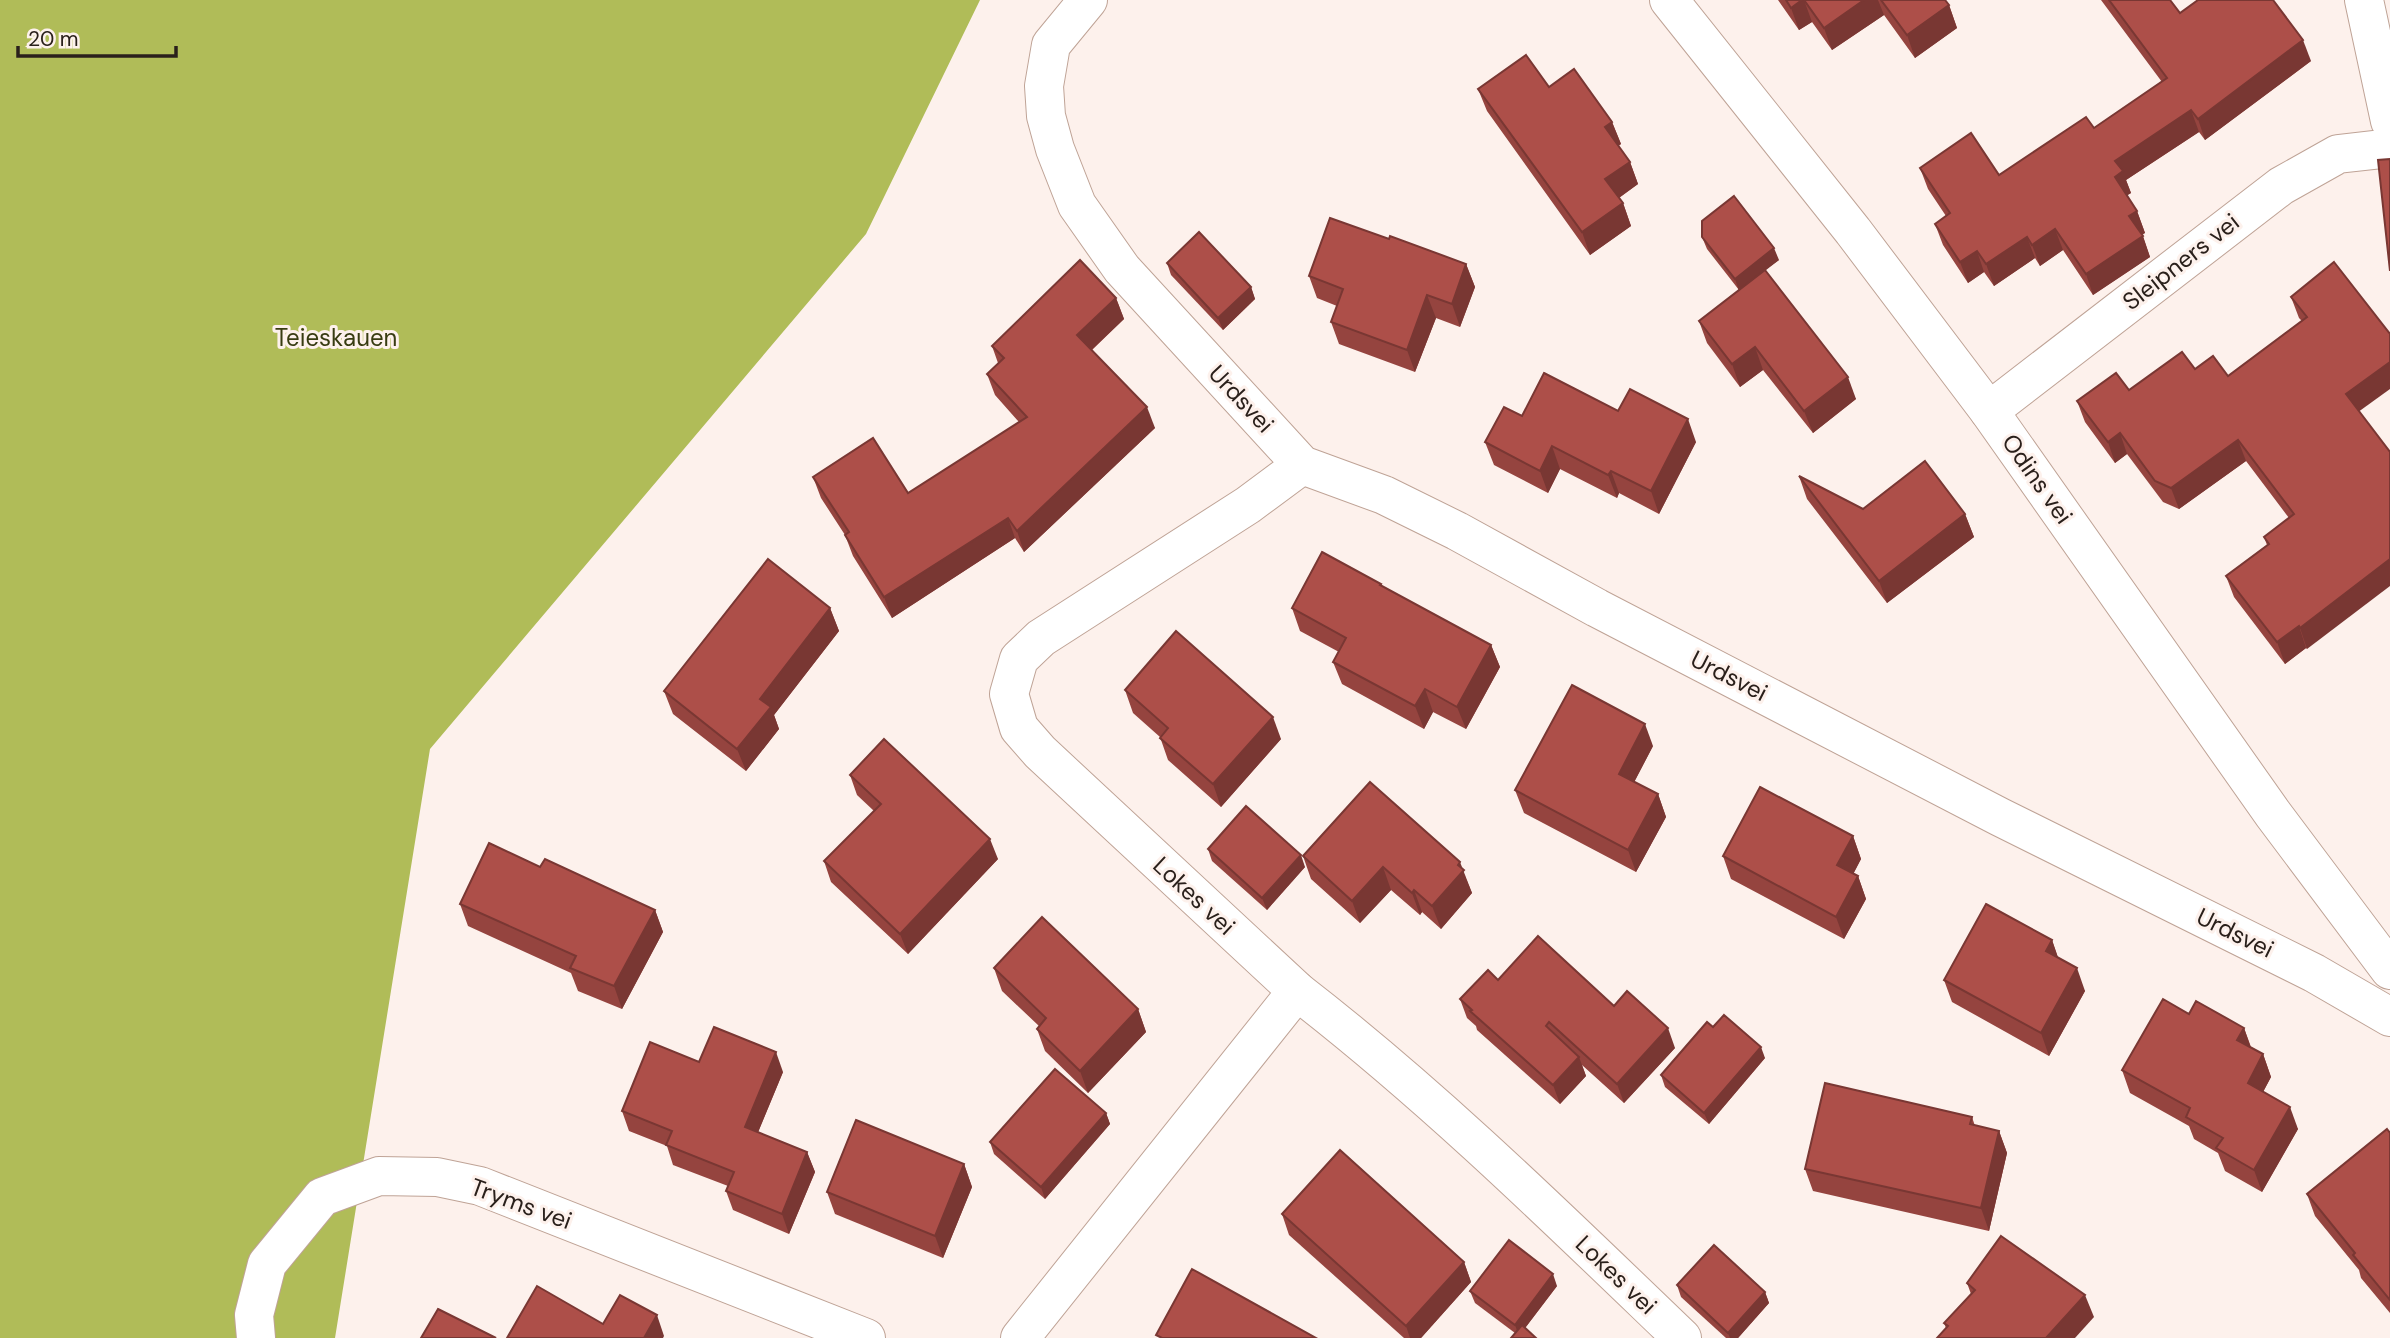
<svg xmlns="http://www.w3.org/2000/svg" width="2390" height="1338" viewBox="0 0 2390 1338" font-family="'DM Sans',sans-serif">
  <rect width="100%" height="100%" fill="#fdf1ec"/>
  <path fill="#b0bc58" d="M 0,0 L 980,0 L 866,234 L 430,749 L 335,1338 L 0,1338 Z"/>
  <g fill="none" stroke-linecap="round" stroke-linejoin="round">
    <defs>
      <g id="minor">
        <path d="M 1088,0 L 1051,45 L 1044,86 L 1046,116 L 1055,149 L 1077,205 L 1122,269 L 1302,465 L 1384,495 L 1457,531 L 1597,608 L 2000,817 L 2314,973 L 2390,1017"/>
        <path d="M 1669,0 L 1853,231 L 1989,411 L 2273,814 L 2390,970"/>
        <path d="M 2364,0 L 2390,121"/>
        <path d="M 1989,411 L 2281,186 L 2338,154 L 2390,148"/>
        <path d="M 1302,465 L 1248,505 L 1041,638 L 1019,659 L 1009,694 L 1019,728 L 1040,752 L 1297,991 C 1434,1097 1557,1218 1682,1338"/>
        <path d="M 256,1338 L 254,1315 L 267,1264 L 322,1197 L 379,1176 L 437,1177 L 480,1186 L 866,1338"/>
        <path d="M 1020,1338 L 1297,991"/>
      </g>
    </defs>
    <use href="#minor" stroke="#bfa396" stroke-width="40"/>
    <use href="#minor" stroke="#fff" stroke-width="38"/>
  </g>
  <g fill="#95443f">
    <path d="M 1778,0 L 1945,0 L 1949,5 L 1957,28 L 1915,58 L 1884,15 L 1832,50 L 1812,22 L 1799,30 Z"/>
    <path d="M 2101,0 L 2170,0 L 2180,13 L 2311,61 L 2205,140 L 2199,132 L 2126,180 L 2131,193 L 2127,195 L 2137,211 L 2145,233 L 2142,234 L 2150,257 L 2093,295 L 2063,250 L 2040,266 L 2035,258 L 1994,286 L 1984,272 L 1968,283 L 1943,245 L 1935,224 L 1946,216 L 1928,189 L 1920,168 L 1999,175 L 2094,128 L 2162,82 Z"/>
    <path d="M 1549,87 L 1612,122 L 1621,144 L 1618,146 L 1630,162 L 1638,184 L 1619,198 L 1623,203 L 1631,226 L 1590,255 L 1487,111 L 1478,89 Z"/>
    <path d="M 1702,237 L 1779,260 L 1765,270 L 1856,399 L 1813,433 L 1763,370 L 1740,387 L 1707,343 L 1699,321 L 1739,290 L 1707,249 Z"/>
    <path d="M 1389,239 L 1466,264 L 1475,287 L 1460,327 L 1436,318 L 1415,372 L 1339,344 L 1331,322 L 1337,306 L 1317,298 L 1309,276 Z"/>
    <path d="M 2334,262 L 2359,411 L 2307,649 L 2306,648 L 2285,664 L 2234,597 L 2226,576 L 2267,545 L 2264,537 L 2289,518 L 2246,461 L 2179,509 L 2163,502 L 2127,454 L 2115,463 L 2085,422 L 2077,401 L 2129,390 L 2195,369 L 2228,376 L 2302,321 L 2299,318 L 2291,297 Z"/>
    <path d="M 1167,263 L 1251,287 L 1255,299 L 1223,330 L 1171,275 Z"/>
    <path d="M 1116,298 L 1124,319 L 1092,350 L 1155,428 L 1024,552 L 1015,538 L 892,618 L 853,556 L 845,535 L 821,498 L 813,477 L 908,493 L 1019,422 L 995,395 L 987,374 L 998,363 L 992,346 Z"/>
    <path d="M 1618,411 L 1696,442 L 1659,514 L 1619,493 L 1617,498 L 1560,469 L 1548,493 L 1494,465 L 1485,442 L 1522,416 Z"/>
    <path d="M 1799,476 L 1863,509 L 1965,514 L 1974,537 L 1887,603 L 1807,499 Z"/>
    <path d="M 1381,584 L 1382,586 L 1491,645 L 1500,667 L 1466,729 L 1433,712 L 1424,729 L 1342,684 L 1333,662 L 1339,652 L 1300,631 L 1292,608 Z"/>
    <path d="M 830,608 L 839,631 L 774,715 L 779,729 L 746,771 L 673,714 L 664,691 Z"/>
    <path d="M 1125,690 L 1281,739 L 1221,807 L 1168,760 L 1160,737 L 1133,713 Z"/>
    <path d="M 1653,746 L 1634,782 L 1658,794 L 1666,817 L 1636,872 L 1524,813 L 1515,790 Z"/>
    <path d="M 850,775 L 998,859 L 908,954 L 831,882 L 824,861 L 874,811 L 857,795 Z"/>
    <path d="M 1853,836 L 1861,859 L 1853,874 L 1858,876 L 1866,899 L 1844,939 L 1731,879 L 1723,856 Z"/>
    <path d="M 1208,849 L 1305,867 L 1267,910 L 1212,861 Z"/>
    <path d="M 1303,856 L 1462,869 L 1472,893 L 1441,929 L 1422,912 L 1420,915 L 1391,890 L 1360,923 L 1311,879 Z"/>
    <path d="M 540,867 L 655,910 L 663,932 L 622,1009 L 578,991 L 571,973 L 468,926 L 460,904 Z"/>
    <path d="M 2052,940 L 2058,958 L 2085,991 L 2049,1056 L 1952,1002 L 1944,980 Z"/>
    <path d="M 994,968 L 1138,1009 L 1146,1032 L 1088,1093 L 1045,1051 L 1037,1029 L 1039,1026 L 1002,991 Z"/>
    <path d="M 1498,980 L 1614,1006 L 1675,1048 L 1624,1103 L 1582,1065 L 1586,1076 L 1560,1104 L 1477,1030 L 1476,1026 L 1467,1018 L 1460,999 Z"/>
    <path d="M 2189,1014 L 2244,1028 L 2251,1047 L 2263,1054 L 2271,1077 L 2263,1092 L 2298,1129 L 2262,1192 L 2225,1171 L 2218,1153 L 2194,1139 L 2189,1126 L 2130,1093 L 2122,1070 Z"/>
    <path d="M 1713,1027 L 1765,1058 L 1709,1124 L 1665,1087 L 1661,1075 Z"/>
    <path d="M 699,1062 L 783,1072 L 758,1132 L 807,1152 L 815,1172 L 789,1234 L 733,1210 L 726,1191 L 728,1186 L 673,1165 L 667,1146 L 629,1131 L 622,1111 Z"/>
    <path d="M 1106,1113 L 1110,1124 L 1045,1199 L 994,1154 L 990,1142 Z"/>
    <path d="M 1972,1117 L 1975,1126 L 1999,1131 L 2007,1153 L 1989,1231 L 1813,1191 L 1805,1169 Z"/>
    <path d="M 2390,1133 L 2390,1313 L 2361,1278 L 2359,1270 L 2315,1216 L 2307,1194 Z"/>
    <path d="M 964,1164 L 972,1187 L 943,1258 L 835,1214 L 827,1192 Z"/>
    <path d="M 1282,1214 L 1464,1262 L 1471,1282 L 1421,1338 L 1404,1338 L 1289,1235 Z"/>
    <path d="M 1967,1283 L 2094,1317 L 1946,1328 L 1944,1323 L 1971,1294 Z"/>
    <path d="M 1677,1285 L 1765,1292 L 1769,1303 L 1738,1338 L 1726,1338 L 1681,1297 Z"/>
    <path d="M 1557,1286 L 1525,1328 L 1515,1333 L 1475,1303 L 1470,1291 Z"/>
  </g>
  <g fill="#793733">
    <path d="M 1802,0 L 1804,0 L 1812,22 L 1799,30 L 1791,8 Z"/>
    <path d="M 1864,0 L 1878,0 L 1884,15 L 1832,50 L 1824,28 Z"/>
    <path d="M 1949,5 L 1957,28 L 1915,58 L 1907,35 Z"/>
    <path d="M 2303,40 L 2311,61 L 2205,140 L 2198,119 Z"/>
    <path d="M 2191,110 L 2199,132 L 2126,180 L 2131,193 L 2123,198 L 2115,177 L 2115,161 Z"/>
    <path d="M 1612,122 L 1621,144 L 1613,149 L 1605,127 Z"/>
    <path d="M 1630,162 L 1638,184 L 1613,202 L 1605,179 Z"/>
    <path d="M 1623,203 L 1631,226 L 1590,255 L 1582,232 Z"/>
    <path d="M 2137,211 L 2145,233 L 2137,238 L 2129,216 Z"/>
    <path d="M 2055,229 L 2063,250 L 2040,266 L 2032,245 Z"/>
    <path d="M 2143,236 L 2150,257 L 2093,295 L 2086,274 Z"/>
    <path d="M 2027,237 L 2035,258 L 1994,286 L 1986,264 Z"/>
    <path d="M 1774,248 L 1779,260 L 1739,291 L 1735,279 Z"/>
    <path d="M 1977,251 L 1984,272 L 1968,283 L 1960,262 Z"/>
    <path d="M 1466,264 L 1475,287 L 1460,327 L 1452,304 Z"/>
    <path d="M 1251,287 L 1255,299 L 1223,330 L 1218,318 Z"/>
    <path d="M 1427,295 L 1436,318 L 1415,372 L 1407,350 Z"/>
    <path d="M 1116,298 L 1124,319 L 1085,356 L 1077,335 Z"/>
    <path d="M 1755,347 L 1763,370 L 1740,387 L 1732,364 Z"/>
    <path d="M 2390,362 L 2390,389 L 2354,415 L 2346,394 Z"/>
    <path d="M 1848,377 L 1856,399 L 1813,433 L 1804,411 Z"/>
    <path d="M 1147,407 L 1155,428 L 1024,552 L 1017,531 Z"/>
    <path d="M 1688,419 L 1696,442 L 1659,514 L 1651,491 Z"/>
    <path d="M 2120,433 L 2127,454 L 2115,463 L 2108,442 Z"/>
    <path d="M 2238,440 L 2246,461 L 2179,509 L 2171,488 Z"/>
    <path d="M 1552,446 L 1560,469 L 1548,493 L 1540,471 Z"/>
    <path d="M 1611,471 L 1619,493 L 1617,498 L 1608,475 Z"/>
    <path d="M 1965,514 L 1974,537 L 1887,603 L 1879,581 Z"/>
    <path d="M 1008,518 L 1015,538 L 892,618 L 884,597 Z"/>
    <path d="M 2390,559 L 2390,586 L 2307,649 L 2300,628 Z"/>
    <path d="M 830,608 L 839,631 L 774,715 L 779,729 L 746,771 L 737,749 L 760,699 Z"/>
    <path d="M 2299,626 L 2306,648 L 2285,664 L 2277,642 Z"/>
    <path d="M 1491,645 L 1500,667 L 1466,729 L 1457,707 Z"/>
    <path d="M 1425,689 L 1433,712 L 1424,729 L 1415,706 Z"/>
    <path d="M 1273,717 L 1281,739 L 1221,807 L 1213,784 Z"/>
    <path d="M 1645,724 L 1653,746 L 1627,796 L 1619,774 Z"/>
    <path d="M 1658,794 L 1666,817 L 1636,872 L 1628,850 Z"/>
    <path d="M 1853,836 L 1861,859 L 1846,888 L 1837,865 Z"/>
    <path d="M 990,839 L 998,859 L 908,954 L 900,934 Z"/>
    <path d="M 1301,855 L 1305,867 L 1267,910 L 1262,898 Z"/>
    <path d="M 1460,862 L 1472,893 L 1441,929 L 1432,906 Z"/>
    <path d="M 1383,867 L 1391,890 L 1360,923 L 1352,901 Z"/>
    <path d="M 1858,876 L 1866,899 L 1844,939 L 1836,917 Z"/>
    <path d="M 1414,890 L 1422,912 L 1420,915 L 1412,893 Z"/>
    <path d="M 655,910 L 663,932 L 622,1009 L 614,986 Z"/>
    <path d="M 2052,940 L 2060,963 L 2046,951 Z"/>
    <path d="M 2077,968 L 2085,991 L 2049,1056 L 2041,1033 Z"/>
    <path d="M 1138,1009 L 1146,1032 L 1088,1093 L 1080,1071 Z"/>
    <path d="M 1668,1028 L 1675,1048 L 1624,1103 L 1617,1084 Z"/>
    <path d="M 2244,1028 L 2252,1051 L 2237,1040 Z"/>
    <path d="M 1761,1047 L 1765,1058 L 1709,1124 L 1704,1113 Z"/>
    <path d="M 776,1052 L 783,1072 L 752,1147 L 745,1127 Z"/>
    <path d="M 2263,1054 L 2271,1077 L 2256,1105 L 2248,1083 Z"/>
    <path d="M 1579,1057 L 1586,1076 L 1560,1104 L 1553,1085 Z"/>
    <path d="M 2290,1107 L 2298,1129 L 2262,1192 L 2254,1170 Z"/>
    <path d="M 1106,1113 L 1110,1124 L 1045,1199 L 1041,1187 Z"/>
    <path d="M 1999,1131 L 2007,1153 L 1989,1231 L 1981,1208 Z"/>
    <path d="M 807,1152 L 815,1172 L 789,1234 L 782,1214 Z"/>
    <path d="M 964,1164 L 972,1187 L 943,1258 L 935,1236 Z"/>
    <path d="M 1464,1262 L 1471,1282 L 1421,1338 L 1410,1338 L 1406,1326 Z"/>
    <path d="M 1553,1274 L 1557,1286 L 1519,1336 L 1515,1325 Z"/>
    <path d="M 1765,1292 L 1769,1303 L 1738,1338 L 1730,1338 L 1728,1333 Z"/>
    <path d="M 2085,1295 L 2094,1317 L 2075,1338 L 2046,1338 Z"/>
    <path d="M 657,1315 L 664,1336 L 663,1338 L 644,1338 Z"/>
  </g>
  <g fill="#ad4f49" stroke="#793733" stroke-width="2">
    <path d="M 1786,0 L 1802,0 L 1791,8 Z"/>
    <path d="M 1804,0 L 1864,0 L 1824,28 Z"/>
    <path d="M 1881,0 L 1945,0 L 1949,5 L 1907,35 Z"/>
    <path d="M 2109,0 L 2170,0 L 2180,13 L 2198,0 L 2273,0 L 2303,40 L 2198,119 L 2191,110 L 2115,161 L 2123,171 L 2115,177 L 2137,211 L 2129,216 L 2143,236 L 2086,274 L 2055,229 L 2032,245 L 2027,237 L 1986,264 L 1977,251 L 1960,262 L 1935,224 L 1950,213 L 1920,168 L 1971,133 L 1999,175 L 2086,117 L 2094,128 L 2167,78 Z"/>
    <path d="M 1526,55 L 1549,87 L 1574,69 L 1612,122 L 1605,127 L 1630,162 L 1605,179 L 1623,203 L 1582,232 L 1478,89 Z"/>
    <path d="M 2390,159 L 2390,271 L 2378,160 Z"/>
    <path d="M 1734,196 L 1774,248 L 1735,279 L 1702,237 L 1702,221 Z"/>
    <path d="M 1330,218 L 1389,239 L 1390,236 L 1466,264 L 1452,304 L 1427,295 L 1407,350 L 1331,322 L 1343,289 L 1309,276 Z"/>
    <path d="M 1199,232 L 1251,287 L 1218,318 L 1167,263 Z"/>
    <path d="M 1080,260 L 1116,298 L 1077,335 L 1147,407 L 1017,531 L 1008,518 L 884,597 L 845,535 L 849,532 L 813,477 L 873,438 L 908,493 L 1027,417 L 987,374 L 1004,358 L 992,346 Z"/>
    <path d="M 2334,262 L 2390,334 L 2390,362 L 2346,394 L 2390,452 L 2390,559 L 2300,628 L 2299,626 L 2277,642 L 2226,576 L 2269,544 L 2264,537 L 2294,514 L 2238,440 L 2171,488 L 2155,481 L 2120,433 L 2108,442 L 2077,401 L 2116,373 L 2129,390 L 2182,352 L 2195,369 L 2213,356 L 2228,376 L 2307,317 L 2291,297 Z"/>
    <path d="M 1765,270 L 1848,377 L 1804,411 L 1755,347 L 1732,364 L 1699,321 Z"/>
    <path d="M 1544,373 L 1618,411 L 1630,389 L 1688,419 L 1651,491 L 1611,471 L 1608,475 L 1552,446 L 1540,471 L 1485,442 L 1504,407 L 1522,416 Z"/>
    <path d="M 1925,461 L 1965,514 L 1879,581 L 1799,476 L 1863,509 Z"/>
    <path d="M 1322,552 L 1381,584 L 1380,585 L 1491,645 L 1457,707 L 1425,689 L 1415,706 L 1333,662 L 1346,638 L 1292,608 Z"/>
    <path d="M 768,559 L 830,608 L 760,699 L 771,707 L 737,749 L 664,691 Z"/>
    <path d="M 1176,631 L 1273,717 L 1213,784 L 1160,738 L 1168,728 L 1125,690 Z"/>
    <path d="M 1572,685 L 1645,724 L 1619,774 L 1658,794 L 1628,850 L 1515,790 Z"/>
    <path d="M 884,739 L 990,839 L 900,934 L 824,861 L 881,804 L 850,775 Z"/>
    <path d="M 1370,782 L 1460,862 L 1458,865 L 1464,870 L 1432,906 L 1414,890 L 1412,893 L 1383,867 L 1352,901 L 1303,856 Z"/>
    <path d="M 1760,787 L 1853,836 L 1837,865 L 1858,876 L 1836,917 L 1723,856 Z"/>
    <path d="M 1246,806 L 1301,855 L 1262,898 L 1208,849 Z"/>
    <path d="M 489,843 L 540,867 L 545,859 L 655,910 L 614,986 L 570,968 L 576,956 L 460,904 Z"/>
    <path d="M 1986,904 L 2052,940 L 2046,951 L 2077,968 L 2041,1033 L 1944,980 Z"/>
    <path d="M 1042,917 L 1138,1009 L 1080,1071 L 1037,1029 L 1046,1018 L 994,968 Z"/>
    <path d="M 1538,936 L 1614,1006 L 1627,991 L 1668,1028 L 1617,1084 L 1549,1022 L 1546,1026 L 1579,1057 L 1553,1085 L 1470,1011 L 1472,1010 L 1460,999 L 1488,970 L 1498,980 Z"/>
    <path d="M 2163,999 L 2189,1014 L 2196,1001 L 2244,1028 L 2237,1040 L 2263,1054 L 2248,1083 L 2290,1107 L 2254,1170 L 2216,1148 L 2223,1138 L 2186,1117 L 2190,1108 L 2122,1070 Z"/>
    <path d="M 1724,1015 L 1761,1047 L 1704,1113 L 1661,1075 L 1707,1022 L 1713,1027 Z"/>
    <path d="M 714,1027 L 776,1052 L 745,1127 L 807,1152 L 782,1214 L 726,1191 L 734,1172 L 666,1145 L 672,1131 L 622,1111 L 650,1042 L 699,1062 Z"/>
    <path d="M 1055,1069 L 1106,1113 L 1041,1187 L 990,1142 Z"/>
    <path d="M 1825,1083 L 1972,1117 L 1970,1124 L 1999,1131 L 1981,1208 L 1805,1169 Z"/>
    <path d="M 856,1120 L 964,1164 L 935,1236 L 827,1192 Z"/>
    <path d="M 2387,1129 L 2390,1133 L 2390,1300 L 2353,1255 L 2355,1253 L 2307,1194 Z"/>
    <path d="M 1340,1150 L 1464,1262 L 1406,1326 L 1282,1214 Z"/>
    <path d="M 2001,1236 L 2085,1295 L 2046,1338 L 1937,1338 L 1948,1326 L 1944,1323 L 1975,1290 L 1967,1283 Z"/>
    <path d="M 1509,1240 L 1553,1274 L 1515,1325 L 1470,1291 Z"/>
    <path d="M 1714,1245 L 1765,1292 L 1728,1333 L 1677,1285 Z"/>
    <path d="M 1192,1269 L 1316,1338 L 1162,1338 L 1156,1335 Z"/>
    <path d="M 537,1286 L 603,1324 L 620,1295 L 657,1315 L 644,1338 L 507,1338 Z"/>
    <path d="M 438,1309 L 496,1338 L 421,1338 Z"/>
    <path d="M 1522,1325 L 1536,1338 L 1511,1338 Z"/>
  </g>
  <g text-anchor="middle" stroke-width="6" stroke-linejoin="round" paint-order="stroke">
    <g font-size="24" fill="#2a201b" stroke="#fdf1ec">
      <text transform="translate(2181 262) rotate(-38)" y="8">Sleipners vei</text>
      <text transform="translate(1241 399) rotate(47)" y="8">Urdsvei</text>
      <text transform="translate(2037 479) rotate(55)" y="8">Odins vei</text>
      <text transform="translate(1729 676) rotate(27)" y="8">Urdsvei</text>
      <text transform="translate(1194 896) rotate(43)" y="8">Lokes vei</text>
      <text transform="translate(2235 933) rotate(26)" y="8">Urdsvei</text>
      <text transform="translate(521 1204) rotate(20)" y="8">Tryms vei</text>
      <text transform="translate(1616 1275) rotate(44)" y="8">Lokes vei</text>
    </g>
    <g font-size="24" fill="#383c12" stroke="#fdf1ec">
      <text x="336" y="346">Teieskauen</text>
    </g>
  </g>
  <path d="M18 46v10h158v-10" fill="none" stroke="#2a201b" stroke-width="3.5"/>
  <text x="28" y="46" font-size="21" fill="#2a201b" stroke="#fdf1ec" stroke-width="5" paint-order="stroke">20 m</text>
</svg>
